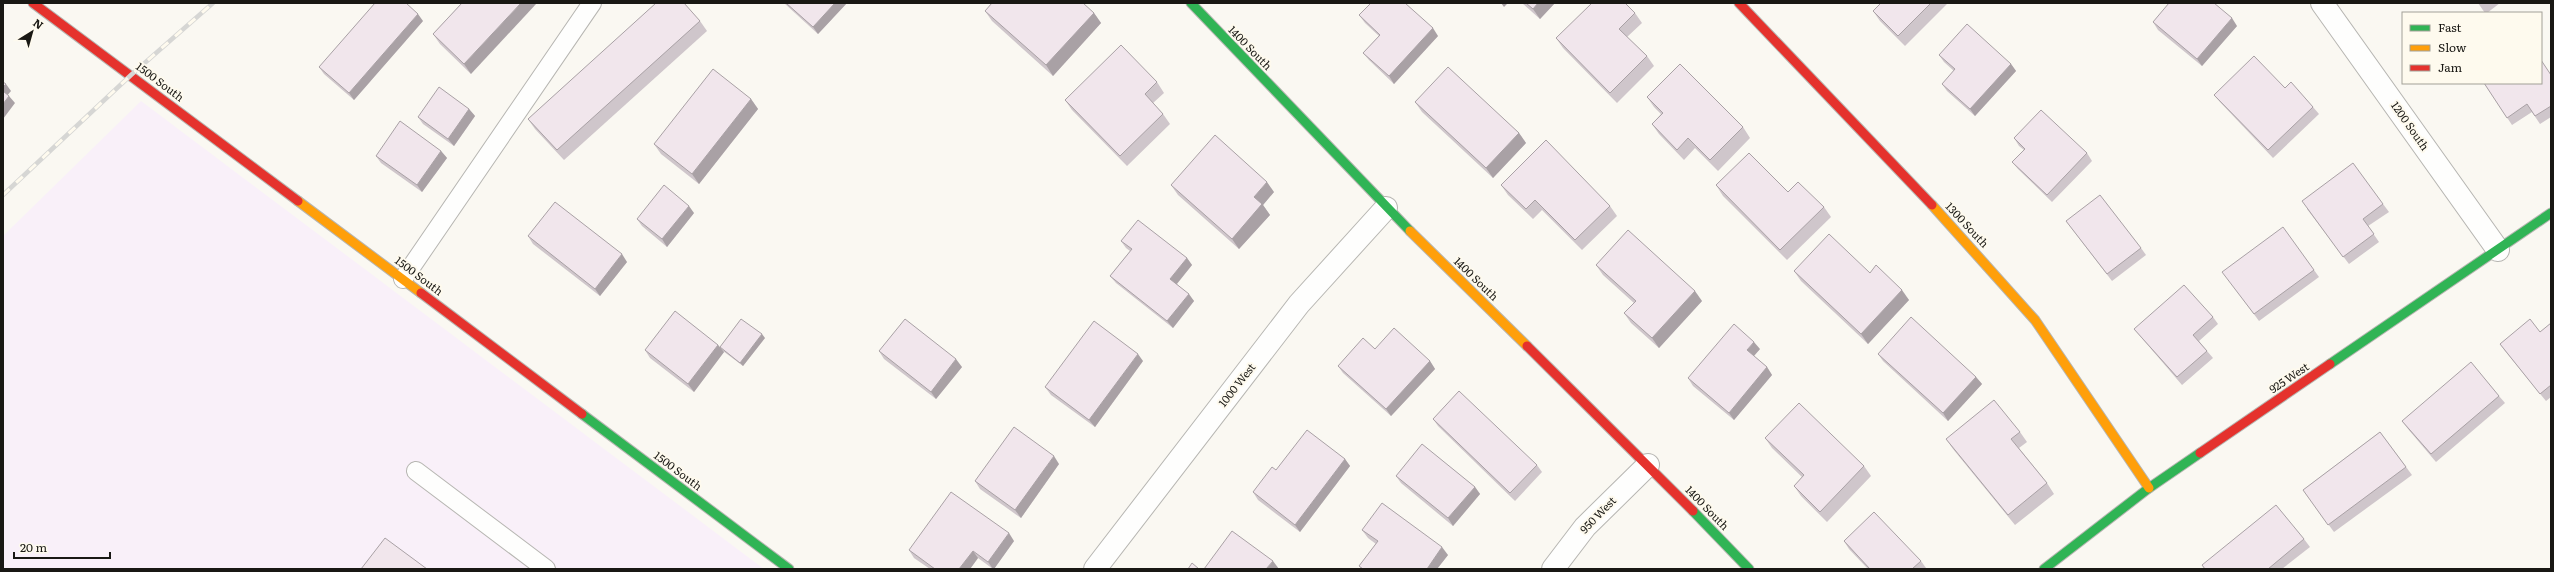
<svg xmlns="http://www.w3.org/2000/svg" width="2554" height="572" viewBox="0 0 2554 572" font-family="Literata,serif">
  <rect width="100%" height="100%" fill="#faf8f2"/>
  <path fill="#f9f0f9" d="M 141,101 L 764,569 L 3,569 L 3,236 Z"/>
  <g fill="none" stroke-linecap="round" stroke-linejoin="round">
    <defs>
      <g id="lane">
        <path d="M 403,279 L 592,3"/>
        <path d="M 416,471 L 546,569"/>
      </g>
      <g id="street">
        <path d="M 2322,3 L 2498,250"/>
        <path d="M 1095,569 L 1299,304 L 1386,208"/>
        <path d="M 1553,569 L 1585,527 L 1648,465"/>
      </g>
      <g id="fast">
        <path d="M 1191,3 L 1410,231"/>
        <path d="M 2330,364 L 2551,213"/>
        <path d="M 582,414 L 789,569"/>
        <path d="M 1693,511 L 1749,569"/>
        <path d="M 2044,569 L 2149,488 L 2200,453"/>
      </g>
      <g id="slow">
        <path d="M 298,201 L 421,293"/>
        <path d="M 1932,205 L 2035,320 L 2149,488"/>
        <path d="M 1410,231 L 1527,346"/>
      </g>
      <g id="jam">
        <path d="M 33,3 L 298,201"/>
        <path d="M 1739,3 L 1932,205"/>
        <path d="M 421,293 L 582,414"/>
        <path d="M 1527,346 L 1693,511"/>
        <path d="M 2200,453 L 2330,364"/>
      </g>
    </defs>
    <use href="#lane" stroke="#b7b6b2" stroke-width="20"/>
    <use href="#street" stroke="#b7b6b2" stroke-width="24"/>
    <use href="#fast" stroke="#b7b6b2" stroke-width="11"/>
    <use href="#slow" stroke="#b7b6b2" stroke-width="11"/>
    <use href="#jam" stroke="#b7b6b2" stroke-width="11"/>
    <use href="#lane" stroke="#fefefd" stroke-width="18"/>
    <use href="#street" stroke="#fefefd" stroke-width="22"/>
    <use href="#fast" stroke="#30b455" stroke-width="9"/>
    <use href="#slow" stroke="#ff9f0a" stroke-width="9"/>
    <use href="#jam" stroke="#e5322d" stroke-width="9"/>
    <defs>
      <path id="rail" d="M 3,195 L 131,75 L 213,3"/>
    </defs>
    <use href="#rail" stroke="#d6d6d4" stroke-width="4.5"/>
    <use href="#rail" stroke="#fefaee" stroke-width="3" stroke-dasharray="9" stroke-linecap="butt"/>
  </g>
  <g fill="#cfc6cb">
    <path d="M 462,3 L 471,74 L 440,44 L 433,34 Z"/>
    <path d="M 784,3 L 847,3 L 818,34 Z"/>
    <path d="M 1522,3 L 1555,3 L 1540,19 Z"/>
    <path d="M 1881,3 L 1948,3 L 1905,46 L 1880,21 L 1873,11 Z"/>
    <path d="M 2478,3 L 2500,3 L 2487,13 L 2485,13 Z"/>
    <path d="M 985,11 L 1094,13 L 1101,23 L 1053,76 L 992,21 Z"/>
    <path d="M 1635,13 L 1642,23 L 1627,37 L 1647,56 L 1654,66 L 1617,103 L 1563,48 L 1556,38 Z"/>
    <path d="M 1359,15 L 1438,36 L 1394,84 L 1369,60 L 1363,53 L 1379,36 L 1365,23 Z"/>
    <path d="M 423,21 L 354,100 L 324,74 L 319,67 Z"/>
    <path d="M 700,21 L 707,31 L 564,160 L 535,129 L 528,119 Z"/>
    <path d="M 2153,22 L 2237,26 L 2202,66 L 2158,30 Z"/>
    <path d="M 1939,55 L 2011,64 L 2016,71 L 1975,116 L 1947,91 L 1942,84 L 1954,71 L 1944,62 Z"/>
    <path d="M 2551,75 L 2551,117 L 2540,124 L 2532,112 L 2512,125 L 2484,83 Z"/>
    <path d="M 1157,82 L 1164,93 L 1153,103 L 1163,114 L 1170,124 L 1127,166 L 1072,110 L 1065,100 Z"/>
    <path d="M 2285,88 L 2313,107 L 2319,114 L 2273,158 L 2220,102 L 2214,95 Z"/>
    <path d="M 1647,97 L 1743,127 L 1750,138 L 1718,171 L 1695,148 L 1684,160 L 1659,134 L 1652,124 L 1661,114 L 1654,107 Z"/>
    <path d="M 751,99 L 758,109 L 699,184 L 661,154 L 654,144 Z"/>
    <path d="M 1415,102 L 1519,133 L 1526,143 L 1493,178 L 1422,112 Z"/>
    <path d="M 469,109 L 475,116 L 454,146 L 423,124 L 418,117 Z"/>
    <path d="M 2014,138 L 2087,153 L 2092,161 L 2052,202 L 2018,169 L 2012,162 L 2024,150 L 2019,146 Z"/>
    <path d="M 441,151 L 447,158 L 422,192 L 381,163 L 376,156 Z"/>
    <path d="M 1171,185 L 1274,192 L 1263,205 L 1270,215 L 1239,249 L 1178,195 Z"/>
    <path d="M 1501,185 L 1610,206 L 1617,216 L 1582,250 L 1542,210 L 1533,219 L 1508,195 Z"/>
    <path d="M 1716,185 L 1788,192 L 1824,207 L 1831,217 L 1787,260 L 1723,196 Z"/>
    <path d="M 2383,204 L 2389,212 L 2368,226 L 2379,242 L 2349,264 L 2307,209 Z"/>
    <path d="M 694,213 L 667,247 L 642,226 L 637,219 Z"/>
    <path d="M 2066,221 L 2141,248 L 2146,255 L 2112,281 Z"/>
    <path d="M 528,236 L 627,262 L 600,296 L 533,244 Z"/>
    <path d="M 1121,241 L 1187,258 L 1192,265 L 1177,284 L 1194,301 L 1173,328 L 1116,283 L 1110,276 L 1130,251 L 1126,248 Z"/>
    <path d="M 1596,265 L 1702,301 L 1659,348 L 1631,323 L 1624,313 L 1634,303 L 1603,275 Z"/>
    <path d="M 2314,270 L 2319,277 L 2259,321 L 2228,279 Z"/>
    <path d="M 1794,271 L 1870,273 L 1909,300 L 1868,344 L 1801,281 Z"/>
    <path d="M 2213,317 L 2218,324 L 2199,341 L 2207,351 L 2213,358 L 2182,385 L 2134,329 Z"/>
    <path d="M 2551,323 L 2551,397 L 2546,401 L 2505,351 L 2500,344 L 2540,332 Z"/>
    <path d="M 765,338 L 743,366 L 723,351 L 720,347 Z"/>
    <path d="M 718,345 L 724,352 L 694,392 L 650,358 L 645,350 Z"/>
    <path d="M 1375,349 L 1430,361 L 1435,369 L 1391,416 L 1343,373 L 1338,366 Z"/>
    <path d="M 1760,349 L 1754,356 L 1767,367 L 1772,375 L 1734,420 L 1693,386 L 1688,378 Z"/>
    <path d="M 879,351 L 962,367 L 936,399 L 884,359 Z"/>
    <path d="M 1878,354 L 1976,377 L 1982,384 L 1948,421 L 1883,361 Z"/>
    <path d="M 1143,361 L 1095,427 L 1051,395 L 1045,387 Z"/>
    <path d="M 2499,396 L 2505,403 L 2436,462 L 2408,429 L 2402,421 Z"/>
    <path d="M 1433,419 L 1537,465 L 1542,472 L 1515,501 L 1438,426 Z"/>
    <path d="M 2020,432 L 2027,442 L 2019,448 L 2047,483 L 2054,494 L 2015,525 L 1953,449 L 1946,439 Z"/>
    <path d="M 2380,432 L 2412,475 L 2334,532 L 2303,490 Z"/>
    <path d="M 1765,438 L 1864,466 L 1871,476 L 1827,522 L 1801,496 L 1794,486 L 1802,477 L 1772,448 Z"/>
    <path d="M 1345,459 L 1350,466 L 1300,532 L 1258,500 L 1253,492 L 1276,470 Z"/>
    <path d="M 1059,464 L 1021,518 L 980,489 L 975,481 Z"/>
    <path d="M 1396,476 L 1475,487 L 1480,494 L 1453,526 L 1401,483 Z"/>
    <path d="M 1362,530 L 1448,555 L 1437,569 L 1361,569 L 1359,566 L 1376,544 L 1368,538 Z"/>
    <path d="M 2304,539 L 2310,547 L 2282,569 L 2205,569 L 2202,565 Z"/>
    <path d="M 1014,541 L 994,569 L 993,569 L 978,558 L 970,569 L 930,569 L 914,558 L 909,550 Z"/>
    <path d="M 1844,541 L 1921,561 L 1926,568 L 1925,569 L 1868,569 L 1849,549 Z"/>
  </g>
  <g fill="#a9a1a5">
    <path d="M 521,3 L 537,3 L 471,74 L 464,64 Z"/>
    <path d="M 835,3 L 847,3 L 818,34 L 813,27 Z"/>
    <path d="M 1501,3 L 1508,3 L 1504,7 Z"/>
    <path d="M 1538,3 L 1555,3 L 1540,19 L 1533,9 Z"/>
    <path d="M 1094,13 L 1101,23 L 1053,76 L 1046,65 Z"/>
    <path d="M 418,14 L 423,21 L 354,100 L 349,93 Z"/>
    <path d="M 2232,18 L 2237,26 L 2202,66 L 2197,59 Z"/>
    <path d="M 1433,28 L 1438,36 L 1394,84 L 1389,76 Z"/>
    <path d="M 2011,64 L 2016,71 L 1975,116 L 1970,109 Z"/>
    <path d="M 6,84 L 11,91 L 6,97 L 3,92 L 3,87 Z"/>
    <path d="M 9,96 L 15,103 L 3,119 L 3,104 Z"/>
    <path d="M 751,99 L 758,109 L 699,184 L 692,174 Z"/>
    <path d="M 469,109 L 475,116 L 454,146 L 448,139 Z"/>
    <path d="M 1519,133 L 1526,143 L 1493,178 L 1486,168 Z"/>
    <path d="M 441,151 L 447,158 L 422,192 L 417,185 Z"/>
    <path d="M 1267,182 L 1274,192 L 1263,205 L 1270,215 L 1239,249 L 1232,239 L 1254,197 Z"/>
    <path d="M 689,206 L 694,213 L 667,247 L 662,239 Z"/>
    <path d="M 622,254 L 627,262 L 600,296 L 595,289 Z"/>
    <path d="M 1187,258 L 1192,265 L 1175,286 L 1170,279 Z"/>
    <path d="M 1902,290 L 1909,300 L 1868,344 L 1861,334 Z"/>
    <path d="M 1695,291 L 1702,301 L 1659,348 L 1652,338 Z"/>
    <path d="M 1189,294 L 1194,301 L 1173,328 L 1167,321 Z"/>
    <path d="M 762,334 L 765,338 L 743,366 L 740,363 Z"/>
    <path d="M 1754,342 L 1760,349 L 1752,358 L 1747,350 Z"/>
    <path d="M 718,345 L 724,352 L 694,392 L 688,384 Z"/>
    <path d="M 1138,354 L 1143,361 L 1095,427 L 1089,420 Z"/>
    <path d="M 956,359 L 962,367 L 936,399 L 931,392 Z"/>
    <path d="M 1430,361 L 1435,369 L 1391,416 L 1386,409 Z"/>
    <path d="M 1767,367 L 1772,375 L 1734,420 L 1729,413 Z"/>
    <path d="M 1976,377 L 1982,384 L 1948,421 L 1943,413 Z"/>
    <path d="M 1054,456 L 1059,464 L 1021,518 L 1015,510 Z"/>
    <path d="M 1345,459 L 1350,466 L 1300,532 L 1295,525 Z"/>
    <path d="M 1475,487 L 1480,494 L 1453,526 L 1448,518 Z"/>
    <path d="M 1009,533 L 1014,541 L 994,569 L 993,569 L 988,562 Z"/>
    <path d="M 1442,547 L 1448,555 L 1437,569 L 1427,569 Z"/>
    <path d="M 973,551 L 978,558 L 970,569 L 959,569 Z"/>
    <path d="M 1273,561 L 1279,569 L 1266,569 Z"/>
  </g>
  <g fill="#f1e6ec" stroke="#a9a1a5">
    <path d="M 375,3 L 406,3 L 418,14 L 349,93 L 319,67 Z"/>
    <path d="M 462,3 L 521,3 L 464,64 L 433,34 Z"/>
    <path d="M 656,3 L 684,3 L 700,21 L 557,150 L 528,119 Z"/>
    <path d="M 786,3 L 835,3 L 813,27 Z"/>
    <path d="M 992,3 L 1083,3 L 1094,13 L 1046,65 L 985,11 Z"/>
    <path d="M 1371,3 L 1405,3 L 1433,28 L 1389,76 L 1363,53 L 1380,35 L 1359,15 Z"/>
    <path d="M 1526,3 L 1538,3 L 1533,9 Z"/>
    <path d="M 1592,3 L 1625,3 L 1635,13 L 1619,29 L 1647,56 L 1610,93 L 1556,38 Z"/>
    <path d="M 1881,3 L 1931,3 L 1898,36 L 1873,11 Z"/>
    <path d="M 2169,3 L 2214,3 L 2232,18 L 2197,59 L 2153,22 Z"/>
    <path d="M 1967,24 L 2011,64 L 1970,109 L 1942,84 L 1955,69 L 1939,55 Z"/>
    <path d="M 1121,45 L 1157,82 L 1145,94 L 1163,114 L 1120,156 L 1065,100 Z"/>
    <path d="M 2254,56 L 2285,88 L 2291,82 L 2313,107 L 2268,150 L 2214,95 Z"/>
    <path d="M 2541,60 L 2551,75 L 2551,106 L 2535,116 L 2527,104 L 2507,118 L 2484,83 L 2541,83 Z"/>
    <path d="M 1680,64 L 1743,127 L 1710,160 L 1688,138 L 1677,150 L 1652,124 L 1663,113 L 1647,97 Z"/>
    <path d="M 1448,67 L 1519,133 L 1486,168 L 1415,102 Z"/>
    <path d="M 713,69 L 751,99 L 692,174 L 654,144 Z"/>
    <path d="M 3,82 L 6,84 L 3,87 Z"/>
    <path d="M 439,87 L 469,109 L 448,139 L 418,117 Z"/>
    <path d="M 3,91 L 9,96 L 3,104 Z"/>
    <path d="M 2041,110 L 2087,153 L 2047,195 L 2012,162 L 2025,149 L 2014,138 Z"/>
    <path d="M 400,121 L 441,151 L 417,185 L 376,156 Z"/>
    <path d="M 1215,135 L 1267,182 L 1254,197 L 1262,204 L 1232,239 L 1171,185 Z"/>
    <path d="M 1546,140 L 1610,206 L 1575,240 L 1535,200 L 1526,209 L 1501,185 Z"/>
    <path d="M 1749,153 L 1788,192 L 1798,182 L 1824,207 L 1780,250 L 1716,185 Z"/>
    <path d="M 2353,163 L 2383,204 L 2363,219 L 2374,234 L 2343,257 L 2302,201 Z"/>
    <path d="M 664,185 L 689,206 L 662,239 L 637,219 Z"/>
    <path d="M 2100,195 L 2141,248 L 2107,274 L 2066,221 Z"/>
    <path d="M 555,202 L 622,254 L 595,289 L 528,236 Z"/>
    <path d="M 1138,220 L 1187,258 L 1170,279 L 1189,294 L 1167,321 L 1110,276 L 1132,249 L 1121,241 Z"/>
    <path d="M 2283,227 L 2314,270 L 2254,314 L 2222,272 Z"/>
    <path d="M 1628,230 L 1695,291 L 1652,338 L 1624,313 L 1636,301 L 1596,265 Z"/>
    <path d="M 1829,234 L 1870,273 L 1876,265 L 1902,290 L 1861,334 L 1794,271 Z"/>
    <path d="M 2184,285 L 2213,317 L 2193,335 L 2207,351 L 2177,377 L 2134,329 Z"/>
    <path d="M 675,311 L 718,345 L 688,384 L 645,350 Z"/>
    <path d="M 1911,317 L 1976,377 L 1943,413 L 1878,354 Z"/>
    <path d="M 741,319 L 762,334 L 740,363 L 720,347 Z"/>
    <path d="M 905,319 L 956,359 L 931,392 L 879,351 Z"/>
    <path d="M 2530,319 L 2540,332 L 2551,323 L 2551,385 L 2540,394 L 2500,344 Z"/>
    <path d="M 1094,321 L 1138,354 L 1089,420 L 1045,387 Z"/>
    <path d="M 1734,324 L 1754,342 L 1747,350 L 1767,367 L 1729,413 L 1688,378 Z"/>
    <path d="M 1394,328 L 1430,361 L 1386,409 L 1338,366 L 1363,338 L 1375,349 Z"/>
    <path d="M 2471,362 L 2499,396 L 2431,454 L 2402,421 Z"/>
    <path d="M 1459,391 L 1537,465 L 1510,493 L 1433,419 Z"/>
    <path d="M 1994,400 L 2020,432 L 2011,439 L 2047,483 L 2008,515 L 1946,439 Z"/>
    <path d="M 1799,403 L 1864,466 L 1820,512 L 1794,486 L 1804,475 L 1765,438 Z"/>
    <path d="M 1014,427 L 1054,456 L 1015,510 L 975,481 Z"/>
    <path d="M 1307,430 L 1345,459 L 1295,525 L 1253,492 L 1272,467 L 1276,470 Z"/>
    <path d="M 2380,432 L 2406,467 L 2328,525 L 2303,490 Z"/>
    <path d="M 1422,444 L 1475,487 L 1448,518 L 1396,476 Z"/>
    <path d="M 951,492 L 1009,533 L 988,562 L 973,551 L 959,569 L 935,569 L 909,550 Z"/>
    <path d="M 1382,503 L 1442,547 L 1427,569 L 1363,569 L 1359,566 L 1378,541 L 1362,530 Z"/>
    <path d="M 2276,505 L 2304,539 L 2268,569 L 2205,569 L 2202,565 Z"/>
    <path d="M 1874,512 L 1921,561 L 1912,569 L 1870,569 L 1844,541 Z"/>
    <path d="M 1232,531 L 1273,561 L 1266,569 L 1204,569 Z"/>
    <path d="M 385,538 L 427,569 L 361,569 Z"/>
    <path d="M 1192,563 L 1199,569 L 1188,569 Z"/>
  </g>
  <g text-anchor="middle" stroke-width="4" stroke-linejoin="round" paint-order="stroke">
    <g font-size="11" fill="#191814" stroke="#fefaee">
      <text transform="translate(1250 48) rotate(46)" y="4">1400 South</text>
      <text transform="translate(160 82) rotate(37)" y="4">1500 South</text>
      <text transform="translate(2410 126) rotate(55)" y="4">1200 South</text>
      <text transform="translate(1967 225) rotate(47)" y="4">1300 South</text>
      <text transform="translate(419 276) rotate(37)" y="4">1500 South</text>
      <text transform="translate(1476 279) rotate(44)" y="4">1400 South</text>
      <text transform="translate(2289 378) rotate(-34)" y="4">925 West</text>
      <text transform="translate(1237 385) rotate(-52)" y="4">1000 West</text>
      <text transform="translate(678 471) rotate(37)" y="4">1500 South</text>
      <text transform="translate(1707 508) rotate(46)" y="4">1400 South</text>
      <text transform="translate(1598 515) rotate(-46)" y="4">950 West</text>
    </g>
  </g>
  <rect width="2554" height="572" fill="none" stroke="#191814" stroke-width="8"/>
  <rect x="2402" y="12" width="140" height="72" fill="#fefaee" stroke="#a2a097"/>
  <rect x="2410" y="25" width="20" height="6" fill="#30b455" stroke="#a2a097"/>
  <text x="2438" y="32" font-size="12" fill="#191814">Fast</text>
  <rect x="2410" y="45" width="20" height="6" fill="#ff9f0a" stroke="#a2a097"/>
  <text x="2438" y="52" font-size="12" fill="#191814">Slow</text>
  <rect x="2410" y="65" width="20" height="6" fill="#e5322d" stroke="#a2a097"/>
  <text x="2438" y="72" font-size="12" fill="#191814">Jam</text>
  <g transform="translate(32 32) rotate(37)" stroke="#fefaee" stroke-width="3" paint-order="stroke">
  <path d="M0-3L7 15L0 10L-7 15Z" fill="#191814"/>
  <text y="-6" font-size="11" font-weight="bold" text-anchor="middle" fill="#191814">N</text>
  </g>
  <path d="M14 552v6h96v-6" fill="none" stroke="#191814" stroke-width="2"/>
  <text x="20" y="552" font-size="12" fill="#191814" stroke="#fefaee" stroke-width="3" paint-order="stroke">20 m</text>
</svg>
